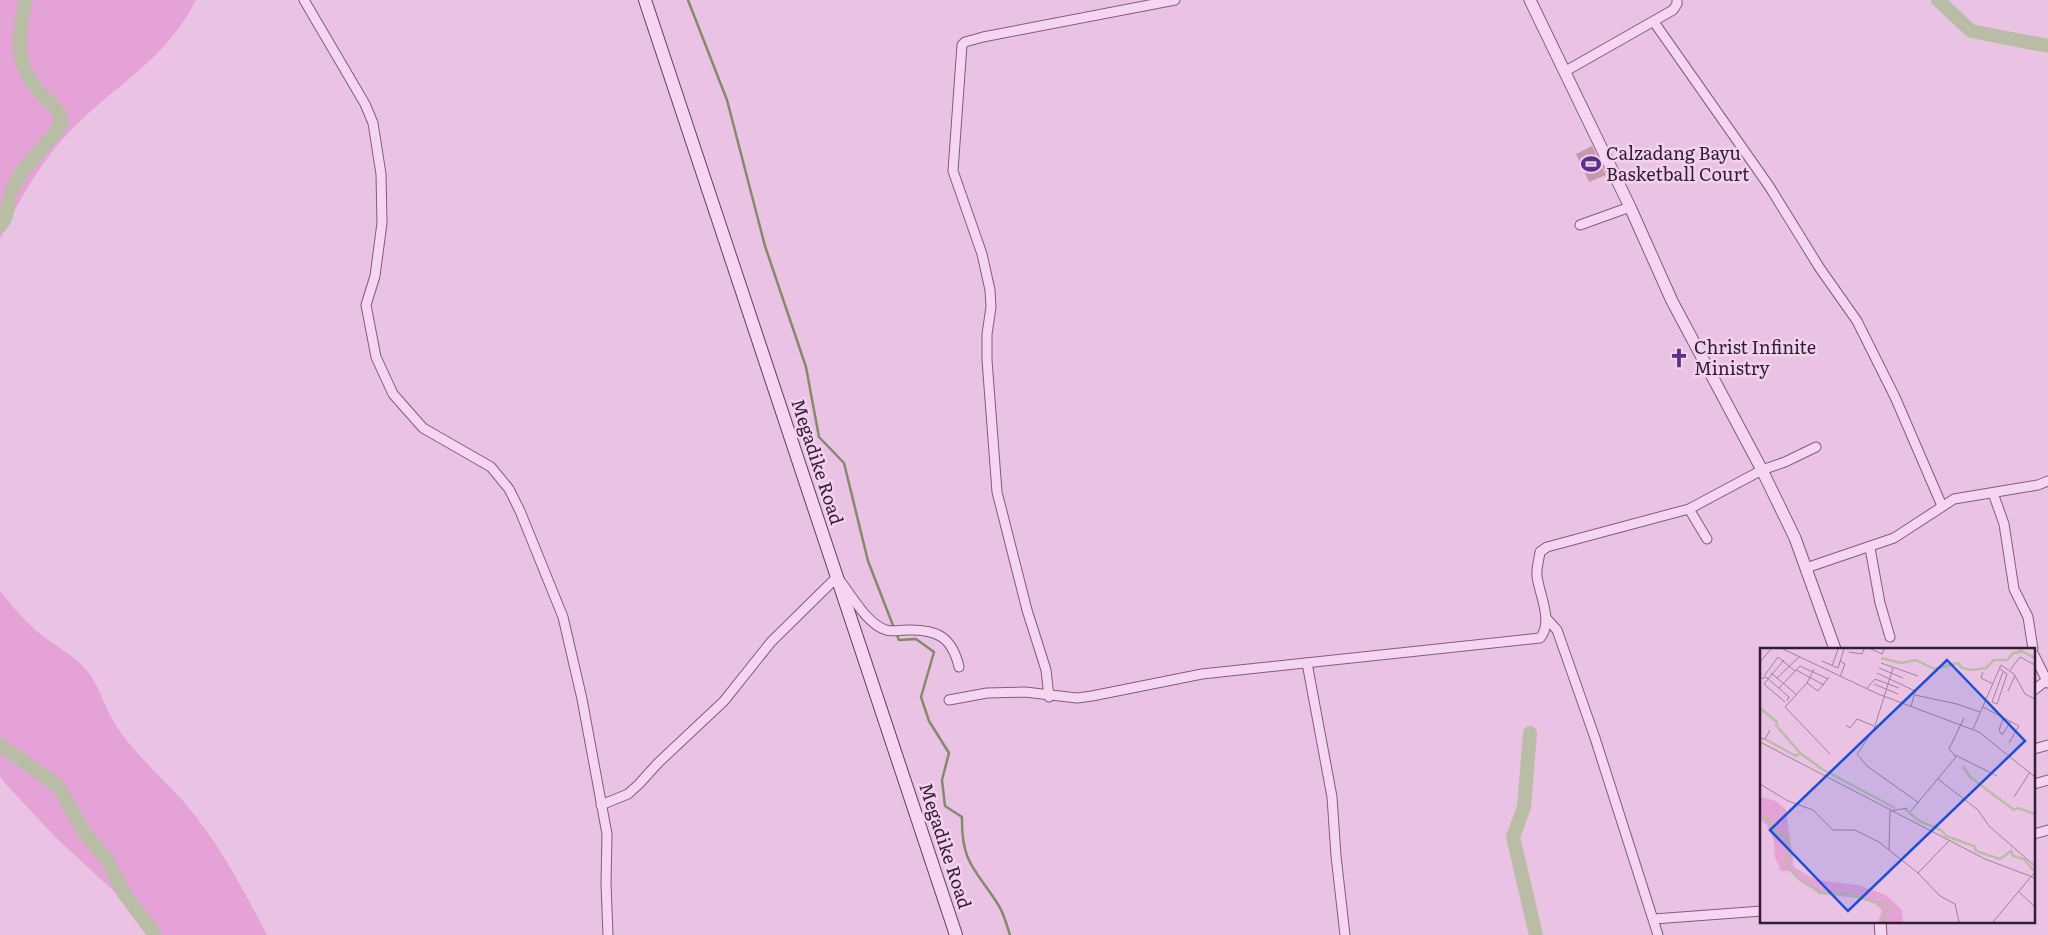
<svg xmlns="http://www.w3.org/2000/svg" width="2048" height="935" viewBox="0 0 2048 935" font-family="Literata,serif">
  <rect width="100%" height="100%" fill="#eac3e4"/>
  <path fill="#c798ac" d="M 1592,146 L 1606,175 L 1589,182 L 1576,154 Z"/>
  <g fill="#e4a2d7">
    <path d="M 0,0 L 196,0 C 167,58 117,84 73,128 C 42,159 19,200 0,239 Z"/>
    <path d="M 0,591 C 12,606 24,620 39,633 C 55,646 76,656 89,673 C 101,690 106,712 119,730 C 138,757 163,779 185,803 C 219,843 243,889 267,935 L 147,935 L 119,896 L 55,837 L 4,782 L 0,776 Z"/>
  </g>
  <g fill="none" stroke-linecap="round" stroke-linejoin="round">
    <g stroke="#848a6c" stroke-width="2.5">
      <path d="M 688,0 L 727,100 L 765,246 L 806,367 L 819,437 L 844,463 L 868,561 L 894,628"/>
      <path d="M 896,633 L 899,640 L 916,639 L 934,652 L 921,697 L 929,721 L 949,753 L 942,780 L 945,806 L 962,817 C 961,865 977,870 999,906 C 1004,914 1007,926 1010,935"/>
    </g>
    <g stroke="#b9bda5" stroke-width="14">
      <path d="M 1938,0 L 1971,31 L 2048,46"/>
      <path d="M 0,226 C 9,216 7,204 11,193 C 21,165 47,147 62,123 C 60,110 51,103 42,95 C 14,66 17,36 26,0"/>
      <path d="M 1530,733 L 1524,807 L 1513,837 L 1536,935"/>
      <path d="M 0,745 L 58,786 L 84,832 L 108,861 L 123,892 L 155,935"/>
    </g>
    <defs>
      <g id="minor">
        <path d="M 304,0 L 365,104 L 373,123 L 381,174 L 382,223 L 375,276 L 366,305 L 376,357 L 393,394 L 423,428 L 491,467 L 509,489 L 520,511 L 563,617 L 582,699 L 607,834 L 606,883 L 608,935"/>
        <path d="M 1654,22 L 1769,186 L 1819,267 L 1857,321 L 1895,397 L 1942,506"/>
        <path d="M 1564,72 L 1673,10 L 1677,4 L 1677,0"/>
        <path d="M 1580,225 L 1630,207"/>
        <path d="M 1993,493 L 2004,524 L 2014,589 L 2028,617 L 2033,649"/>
        <path d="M 1689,509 L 1707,539"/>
        <path d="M 1870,548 L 1880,603 L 1890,637"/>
        <path d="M 1806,568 L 1894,538 L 1954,499 L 2038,485 L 2048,481"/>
        <path d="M 1546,618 L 1557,630 L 1595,738 L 1658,935"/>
        <path d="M 2034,655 L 2048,683"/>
        <path d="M 1307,663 L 1332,797 L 1336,856 L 1345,935"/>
        <path d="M 2034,690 L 2047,680"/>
        <path d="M 1049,697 L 1046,670 L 1027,610 L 997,492 L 987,360 L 987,334 L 991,307 L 990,290 L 982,254 L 953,171 L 962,45 L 965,42 L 983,37 L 1175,0"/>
        <path d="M 949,700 L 987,693 L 1025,692 L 1077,698 L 1092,696 L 1202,674 L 1540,638 C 1554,622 1539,594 1537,576 C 1536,569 1539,560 1540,552 L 1547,547 L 1689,509 L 1762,470 L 1785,462 L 1816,447"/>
        <path d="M 2034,749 L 2048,745"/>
        <path d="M 2034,784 L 2048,780"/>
        <path d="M 601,805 L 628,794 L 639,784 L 658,763 L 724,701 L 771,642 L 837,577 C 850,592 866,624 886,630 C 892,632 900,630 906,630 C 936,629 952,636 959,667"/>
        <path d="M 2034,834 L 2048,830"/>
        <path d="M 1654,919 L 1762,911"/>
      </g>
      <g id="tertiary">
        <path d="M 1530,0 L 1630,207 L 1672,301 L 1762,470 L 1795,538 L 1835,649"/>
        <path d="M 1880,921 L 1881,935"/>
      </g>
      <path id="secondary" d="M 645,0 L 956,935"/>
    </defs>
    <use href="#minor" stroke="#825b82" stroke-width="11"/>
    <use href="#tertiary" stroke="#825b82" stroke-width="13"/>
    <use href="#secondary" stroke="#633e64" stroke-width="14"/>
    <use href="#minor" stroke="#f6d5f1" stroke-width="9"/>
    <use href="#tertiary" stroke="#f6d5f1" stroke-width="11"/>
    <use href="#secondary" stroke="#f6d5f1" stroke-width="12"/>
  </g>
  <defs>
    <symbol id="stadium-bare" viewBox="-9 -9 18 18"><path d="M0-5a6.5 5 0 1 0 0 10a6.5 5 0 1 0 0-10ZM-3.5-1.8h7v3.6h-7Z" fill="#59308c" stroke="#f2d2ed" stroke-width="2.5" paint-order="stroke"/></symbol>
    <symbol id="church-bare" viewBox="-9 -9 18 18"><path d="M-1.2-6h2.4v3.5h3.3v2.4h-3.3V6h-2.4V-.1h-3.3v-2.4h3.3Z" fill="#59308c" stroke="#f2d2ed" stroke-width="2.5" paint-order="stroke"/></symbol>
  </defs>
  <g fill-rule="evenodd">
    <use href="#stadium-bare" x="1577" y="150" width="28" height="28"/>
    <use href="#church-bare" x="1665" y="344" width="28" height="28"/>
  </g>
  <g text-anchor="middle" stroke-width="5" stroke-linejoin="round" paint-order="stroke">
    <g font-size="18" fill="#321e34" stroke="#f2d2ed" text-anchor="start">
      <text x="1606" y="160">Calzadang Bayu<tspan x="1606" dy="21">Basketball Court</tspan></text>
      <text x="1694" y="354">Christ Infinite<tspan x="1694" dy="21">Ministry</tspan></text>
    </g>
    <g font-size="18" fill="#321e34" stroke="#f2d2ed">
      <text transform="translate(817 462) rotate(72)" y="6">Megadike Road</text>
      <text transform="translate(945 846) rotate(72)" y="6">Megadike Road</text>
    </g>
  </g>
  <g transform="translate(1760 648)">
    <rect width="275" height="275" fill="#eac3e4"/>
    <path d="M 0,149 L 16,153 L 26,162 L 34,219 L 56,232 L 98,237 L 126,247 L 142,262 L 143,274 L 118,274 L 122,262 L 115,256 L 98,250 L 59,246 L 29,223 L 21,223 L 15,209 L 14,193 L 6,176 L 0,172 Z" fill="#e4a2d7"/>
    <path fill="none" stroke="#b9bda5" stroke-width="2.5" d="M 258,1 L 275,10M 121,10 L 141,15 L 156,12 L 174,21 L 198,15 L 202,20 L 211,22 L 226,20 L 234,12 L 247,12 L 253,5 L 261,4M 0,60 L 17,74 L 16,77 L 40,105M 5,91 L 36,108 L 40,105 L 62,121 L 135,160M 203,118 L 210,129 L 254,162 L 258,160 L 275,166M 145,161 L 159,173 L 181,182 L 186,188 L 214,198 L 216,203 L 240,211 L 251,203 L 253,208 L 264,211 L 274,223M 0,167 L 8,170 L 16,185 L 26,188 L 29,201 L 26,217 L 40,232 L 62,245 L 81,245 L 126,256 L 129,259 L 121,274"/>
    <path fill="none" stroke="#a0819e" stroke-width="1" d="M 23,1 L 118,46 L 219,84 L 275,129M 111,1 L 122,6 L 124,1M 89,4 L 102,6 L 104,1M 24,12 L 4,36 L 25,54M 62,13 L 78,20 L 84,1M 0,14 L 11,1M 121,15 L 158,28M 72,18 L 78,1M 119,20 L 143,30M 133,20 L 114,81 L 97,106 L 107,118 L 159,155M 239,20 L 247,26 L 237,56 L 232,54 L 243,24M 36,22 L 64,37M 250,22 L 260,9 L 275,17M 223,24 L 221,30 L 233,36M 11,25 L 36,46M 117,25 L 155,43 L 151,59M 4,28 L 18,9 L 35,23M 80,29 L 85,16 L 80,13M 17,30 L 39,9M 0,31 L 6,29 L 29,49 L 27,53M 47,35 L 58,43 L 69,29M 114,36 L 138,46M 19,40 L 40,18 L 68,31M 106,41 L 115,31 L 139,40M 248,43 L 255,28M 155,47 L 197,56 L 220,64M 25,59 L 70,106M 25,59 L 47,35 L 54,21M 223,59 L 259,78 L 249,95M 86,77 L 90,80 L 97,71 L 114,78M 213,81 L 241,17 L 254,26 L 265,46 L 275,51M 242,87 L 239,82 L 243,71M 242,87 L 251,73M 0,90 L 5,91 L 10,82M 0,94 L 225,211 L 275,230M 195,107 L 237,128M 178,131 L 218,162 L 229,178 L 275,218M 0,136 L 28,153 L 53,162 L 73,182 L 95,182 L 119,194 L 158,225 L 180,248 L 195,256 L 199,274M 254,149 L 270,124M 150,164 L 196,109 L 189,101 L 204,70M 129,202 L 130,163 L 148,160M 158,225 L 189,193M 259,244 L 275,259M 233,274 L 275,224"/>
    <path fill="#1d4ed8" fill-opacity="0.15" stroke="#1d4ed8" stroke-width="2.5" d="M 187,12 L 265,93 L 88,263 L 10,182 Z"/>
    <rect width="275" height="275" fill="none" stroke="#321e34" stroke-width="2.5"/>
  </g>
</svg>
